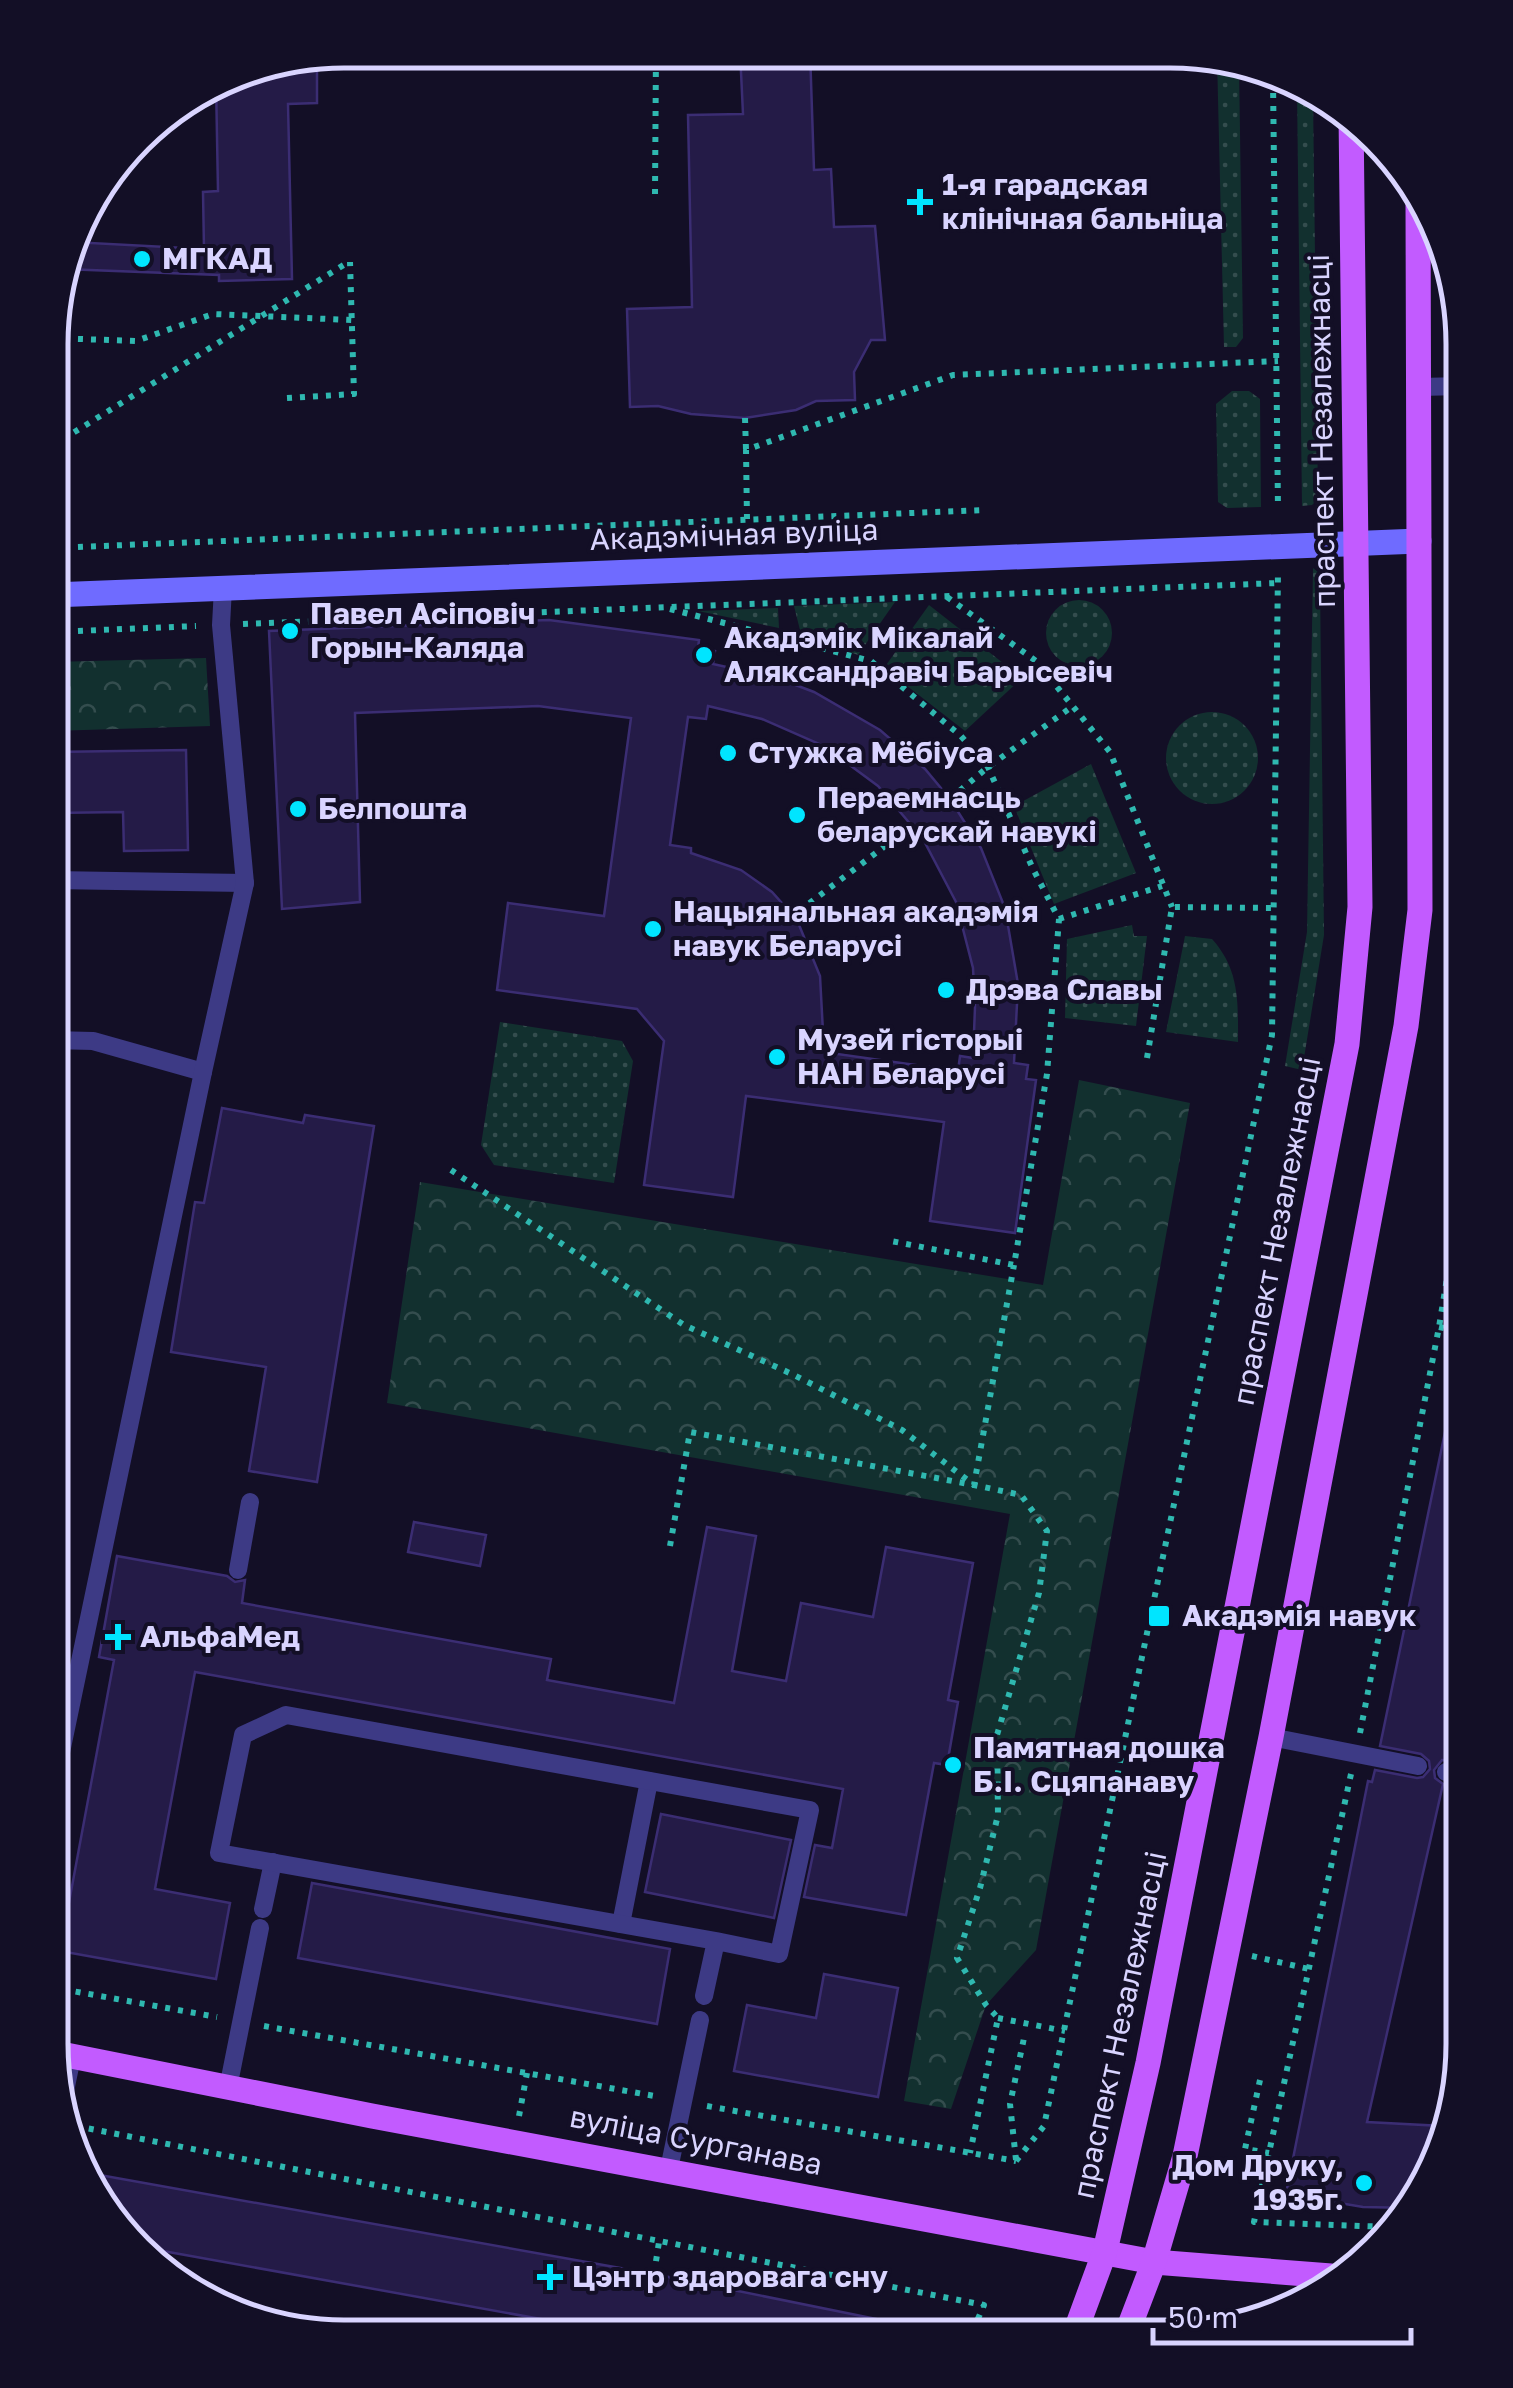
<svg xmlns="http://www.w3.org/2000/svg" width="1513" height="2388" viewBox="0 0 1513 2388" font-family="'Golos Text',sans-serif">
  <defs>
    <pattern id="grass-dots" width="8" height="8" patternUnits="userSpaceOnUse" patternTransform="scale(2.5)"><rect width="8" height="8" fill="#12302f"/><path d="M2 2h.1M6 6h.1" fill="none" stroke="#344d4e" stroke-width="1.8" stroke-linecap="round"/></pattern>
    <pattern id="forest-crowns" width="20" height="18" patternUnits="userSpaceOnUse" patternTransform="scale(2.5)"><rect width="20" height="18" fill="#12302f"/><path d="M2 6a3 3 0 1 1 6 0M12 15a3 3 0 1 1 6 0" fill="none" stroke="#344d4e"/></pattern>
  </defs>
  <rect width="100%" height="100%" fill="#130f26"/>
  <g fill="url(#grass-dots)">
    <path d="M 1217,56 L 1239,65 L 1243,338 L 1236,347 L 1224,347 Z"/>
    <path d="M 1297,89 L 1313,96 L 1318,499 L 1312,505 L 1302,506 Z"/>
    <path d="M 1454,297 L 1463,343 L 1463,374 L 1455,355 Z"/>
    <path d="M 1232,391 L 1249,391 L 1260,399 L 1261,507 L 1227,508 L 1218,502 L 1216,404 Z"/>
    <path d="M 1463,423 L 1463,799 L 1457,463 L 1458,433 Z"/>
    <path d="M 1313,568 L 1318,572 L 1320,584 L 1324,935 L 1302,1070 L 1285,1066 L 1307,932 Z"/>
    <circle cx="1079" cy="633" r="33"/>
    <path d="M 895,602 L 858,655 L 801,634 L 794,606 Z"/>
    <path d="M 929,605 L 1022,678 L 965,731 L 884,668 Z"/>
    <path d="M 778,608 L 779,628 L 698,611 Z"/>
    <circle cx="1212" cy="758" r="46"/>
    <path d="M 1091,764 L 1136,873 L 1054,904 L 1014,806 Z"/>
    <path d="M 1132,925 L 1134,936 L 1147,936 L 1136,1026 L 1065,1018 L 1067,939 Z"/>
    <path d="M 1185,936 L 1212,939 C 1240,970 1238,1003 1238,1042 L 1166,1032 Z"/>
    <path d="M 500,1022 L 622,1041 L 633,1061 L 614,1183 L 494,1165 L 481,1145 Z"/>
  </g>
  <g fill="url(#forest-crowns)">
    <path d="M 206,658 L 210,726 L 52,731 L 52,662 Z"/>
    <path d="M 1079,1080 L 1190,1103 L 1036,1950 L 986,2005 L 951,2109 L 904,2101 L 1010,1514 L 387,1403 L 420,1182 L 1043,1285 Z"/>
  </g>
  <g fill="#241b47" stroke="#3b2d73" stroke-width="2.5" fill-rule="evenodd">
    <path d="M 740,51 L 810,51 L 814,170 L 831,169 L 834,227 L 875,226 L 885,340 L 871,340 L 854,372 L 855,400 L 816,401 L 796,410 L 745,418 L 691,414 L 658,406 L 630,407 L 627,309 L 692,307 L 688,115 L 743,114 Z"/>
    <path d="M 288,61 L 288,70 L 317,70 L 317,103 L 288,104 L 292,279 L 219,281 L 219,275 L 64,269 L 72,242 L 204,249 L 203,192 L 218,191 L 216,82 L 231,72 Z"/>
    <path d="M 549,620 L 699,640 L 698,648 L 715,651 L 713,664 L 777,678 L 814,692 L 880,730 L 925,769 L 950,799 L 981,848 L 1005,908 L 1018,984 L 1014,1063 L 1028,1065 L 1026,1079 L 1036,1080 L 1015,1233 L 930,1221 L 944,1122 L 746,1096 L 733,1197 L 644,1185 L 664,1041 L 637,1009 L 497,990 L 508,903 L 604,916 L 631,718 L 538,706 L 355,713 L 360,902 L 282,909 L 269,631 ZM 708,706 L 762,719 L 824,746 L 878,786 L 923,839 L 956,902 L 973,968 L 975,1007 L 973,1058 L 960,1056 L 958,1071 L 823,1052 L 826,1033 L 823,1032 L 820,976 L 797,920 L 772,892 L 741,870 L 691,853 L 691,848 L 670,845 L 688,717 L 706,719 Z"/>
    <path d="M 186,750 L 188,850 L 124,851 L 123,812 L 52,813 L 52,752 Z"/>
    <path d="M 222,1108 L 303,1123 L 305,1115 L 374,1126 L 317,1482 L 249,1471 L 266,1367 L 171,1352 L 195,1202 L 204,1203 Z"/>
    <path d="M 1450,1408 L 1463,1409 L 1462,1761 L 1442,1760 L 1434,1770 L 1435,1778 L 1443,1784 L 1367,2122 L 1442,2126 L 1413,2208 L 1363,2207 L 1286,2194 L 1368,1781 L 1372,1782 L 1375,1770 L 1417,1778 L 1423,1777 L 1430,1769 L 1429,1761 L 1421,1754 L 1380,1746 Z"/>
    <path d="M 414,1522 L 486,1535 L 480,1566 L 408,1552 Z"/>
    <path d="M 707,1527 L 756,1536 L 732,1671 L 786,1681 L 801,1603 L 873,1617 L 886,1547 L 973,1563 L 948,1700 L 958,1702 L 947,1765 L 934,1763 L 906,1915 L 804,1897 L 815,1845 L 832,1848 L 843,1789 L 195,1672 L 155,1889 L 230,1903 L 216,1979 L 60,1951 L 114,1660 L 99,1657 L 117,1556 L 227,1576 L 235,1582 L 245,1580 L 242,1603 L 551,1659 L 547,1680 L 674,1703 Z"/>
    <path d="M 661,1814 L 791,1840 L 774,1918 L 645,1892 Z"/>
    <path d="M 312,1883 L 670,1949 L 657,2024 L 298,1958 Z"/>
    <path d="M 824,1974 L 898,1988 L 878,2097 L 734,2071 L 747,2005 L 816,2018 Z"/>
    <path d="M 83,2172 L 654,2274 L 901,2324 L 900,2337 L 635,2336 L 141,2247 Z"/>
  </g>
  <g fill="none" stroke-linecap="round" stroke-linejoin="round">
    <g stroke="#2fb8b0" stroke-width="6" stroke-dasharray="5 8" stroke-linecap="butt">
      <path d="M 1273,80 L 1278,509"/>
      <path d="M 655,194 L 656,51"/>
      <path d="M 52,338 L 136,341 L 213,314 L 352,320"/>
      <path d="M 287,398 L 354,394 L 350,262"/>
      <path d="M 745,418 L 746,450"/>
      <path d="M 52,446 L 350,261"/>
      <path d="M 747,519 L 746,450 L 953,375 L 1278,361"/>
      <path d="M 52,548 L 985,510"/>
      <path d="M 947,597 L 1036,661 L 1110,752 L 1172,907"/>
      <path d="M 670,609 L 871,661 L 961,736 L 988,767 L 1033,869 L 1059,919 L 1047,1074 L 1014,1265 L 891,1241"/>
      <path d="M 243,624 L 1278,583"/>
      <path d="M 52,632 L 196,626"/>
      <path d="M 950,799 L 988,767 L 1073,706"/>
      <path d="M 799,911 L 913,825"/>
      <path d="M 1059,919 L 1162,886"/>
      <path d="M 1147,1058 L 1172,907 L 1273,908"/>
      <path d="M 451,1170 L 684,1325 L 794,1375 L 902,1430 L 974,1485 L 1021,1495 L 1047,1531 L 1039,1593 L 997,1735 L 998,1815 L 980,1888 L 957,1958 L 986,2005 L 998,2018 L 970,2153"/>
      <path d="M 1439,1327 L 1463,1332"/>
      <path d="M 670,1546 L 690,1432 L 974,1485 L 1014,1265"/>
      <path d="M 1360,1733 L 1439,1327 L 1463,1181"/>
      <path d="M 1351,1774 L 1254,2222 L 1390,2227"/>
      <path d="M 1252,1956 L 1309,1969"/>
      <path d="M 50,1987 L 217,2017"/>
      <path d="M 998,2018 L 1065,2031"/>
      <path d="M 264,2026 L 660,2097"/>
      <path d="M 1260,2080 L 1245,2149 L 1269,2153"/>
      <path d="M 707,2106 L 1016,2161"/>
      <path d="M 519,2116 L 527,2073"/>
      <path d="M 76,2126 L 984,2305 L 970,2337"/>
      <path d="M 1016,2160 L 1010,2104 L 1024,2038"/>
      <path d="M 1016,2161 L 1044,2126 L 1272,1035 L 1278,571"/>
      <path d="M 654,2274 L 659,2242"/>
    </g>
    <g stroke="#3d3a85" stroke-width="18">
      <path d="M 1419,387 L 1463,386"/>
      <path d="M 52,880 L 245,883"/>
      <path d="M 51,1040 L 93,1041 L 203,1072"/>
      <path d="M 238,1570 L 250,1502"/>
      <path d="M 1271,1737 L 1418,1766"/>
      <path d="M 1446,1772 L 1462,1774"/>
      <path d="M 50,1805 L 203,1072 L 245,883 L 221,625 L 223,588"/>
      <path d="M 263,1909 L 273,1862"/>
      <path d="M 621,1924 L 649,1781"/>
      <path d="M 704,1996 L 716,1941 L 779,1954 L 810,1810 L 286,1715 L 243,1735 L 219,1853 L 716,1941"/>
      <path d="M 1462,2054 L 1454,2053 L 1462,1995"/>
      <path d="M 228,2088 L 260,1928"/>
      <path d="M 62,2106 L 72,2057"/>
      <path d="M 669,2169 L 700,2020"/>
    </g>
    <path stroke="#6f6bff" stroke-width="25" d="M 52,595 L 1419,541"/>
    <g stroke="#c25bff" stroke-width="25">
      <path d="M 51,2052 L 372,2116 L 1154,2262 L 1331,2276"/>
      <path d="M 1073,2338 L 1105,2251 L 1148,2063 L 1347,1044 L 1360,907 L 1351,114"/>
      <path d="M 1125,2338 L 1154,2262 L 1185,2156 L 1271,1737 L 1406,1026 L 1420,910 L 1418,201"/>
    </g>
  </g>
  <g fill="#00e5ff" stroke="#130f26" stroke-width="4">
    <path d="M915 187h10v10h10v10h-10v10h-10v-10h-10v-10h10z"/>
    <circle cx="142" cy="259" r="10"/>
    <circle cx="290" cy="631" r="10"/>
    <circle cx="704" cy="655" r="10"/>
    <circle cx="728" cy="753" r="10"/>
    <circle cx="298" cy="809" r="10"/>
    <circle cx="797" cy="815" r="10"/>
    <circle cx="653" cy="929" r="10"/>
    <circle cx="946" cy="990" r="10"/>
    <circle cx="777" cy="1057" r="10"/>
    <rect x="1147" y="1604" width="24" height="24" rx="5"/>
    <path d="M113 1622h10v10h10v10h-10v10h-10v-10h-10v-10h10z"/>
    <circle cx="953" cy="1765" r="10"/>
    <circle cx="1364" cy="2183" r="10"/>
    <path d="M545 2262h10v10h10v10h-10v10h-10v-10h-10v-10h10z"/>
  </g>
  <g text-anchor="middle" stroke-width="8" stroke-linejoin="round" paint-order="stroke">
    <g font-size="30" font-weight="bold" fill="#d9d4ff" stroke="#130f26" text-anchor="start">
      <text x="942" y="195">1-я гарадская<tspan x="942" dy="34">клінічная бальніца</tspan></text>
      <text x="162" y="269">МГКАД</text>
      <text x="310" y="624">Павел Асіповіч<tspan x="310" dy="34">Горын-Каляда</tspan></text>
      <text x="724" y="648">Акадэмік Мікалай<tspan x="724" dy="34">Аляксандравіч Барысевіч</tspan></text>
      <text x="748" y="763">Стужка Мёбіуса</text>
      <text x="817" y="808">Пераемнасць<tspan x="817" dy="34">беларускай навукі</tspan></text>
      <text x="318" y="819">Белпошта</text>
      <text x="673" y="922">Нацыянальная акадэмія<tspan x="673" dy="34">навук Беларусі</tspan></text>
      <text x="966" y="1000">Дрэва Славы</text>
      <text x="797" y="1050">Музей гісторыі<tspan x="797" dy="34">НАН Беларусі</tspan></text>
      <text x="1182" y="1626">Акадэмія навук</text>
      <text x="140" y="1647">АльфаМед</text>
      <text x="973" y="1758">Памятная дошка<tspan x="973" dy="34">Б.І. Сцяпанаву</tspan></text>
      <text x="1344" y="2176" text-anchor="end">Дом Друку,<tspan x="1344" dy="34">1935г.</tspan></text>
      <text x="572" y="2287">Цэнтр здаровага сну</text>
    </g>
    <g font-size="30" fill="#d9d4ff" stroke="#130f26">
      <text transform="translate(1322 431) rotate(-91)" y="10">праспект Незалежнасці</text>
      <text transform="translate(734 535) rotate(-2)" y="10">Акадэмічная вуліца</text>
      <text transform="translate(1277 1231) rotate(-79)" y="10">праспект Незалежнасці</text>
      <text transform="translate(1120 2025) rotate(-78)" y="10">праспект Незалежнасці</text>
      <text transform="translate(696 2141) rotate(11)" y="10">вуліца Сурганава</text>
    </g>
  </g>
  <path d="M0 0H1513V2388H0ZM344 68H1170A276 276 0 0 1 1446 344V2044A276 276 0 0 1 1170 2320H344A276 276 0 0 1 68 2044V344A276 276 0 0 1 344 68Z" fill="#130f26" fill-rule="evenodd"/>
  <path fill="none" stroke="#d9d4ff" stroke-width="5" d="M344 68H1170A276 276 0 0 1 1446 344V2044A276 276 0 0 1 1170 2320H344A276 276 0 0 1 68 2044V344A276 276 0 0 1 344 68Z"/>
  <path d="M1153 2328v15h258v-15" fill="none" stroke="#d9d4ff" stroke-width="5"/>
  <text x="1168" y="2328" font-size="30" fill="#d9d4ff" stroke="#130f26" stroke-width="8" paint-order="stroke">50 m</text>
</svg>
